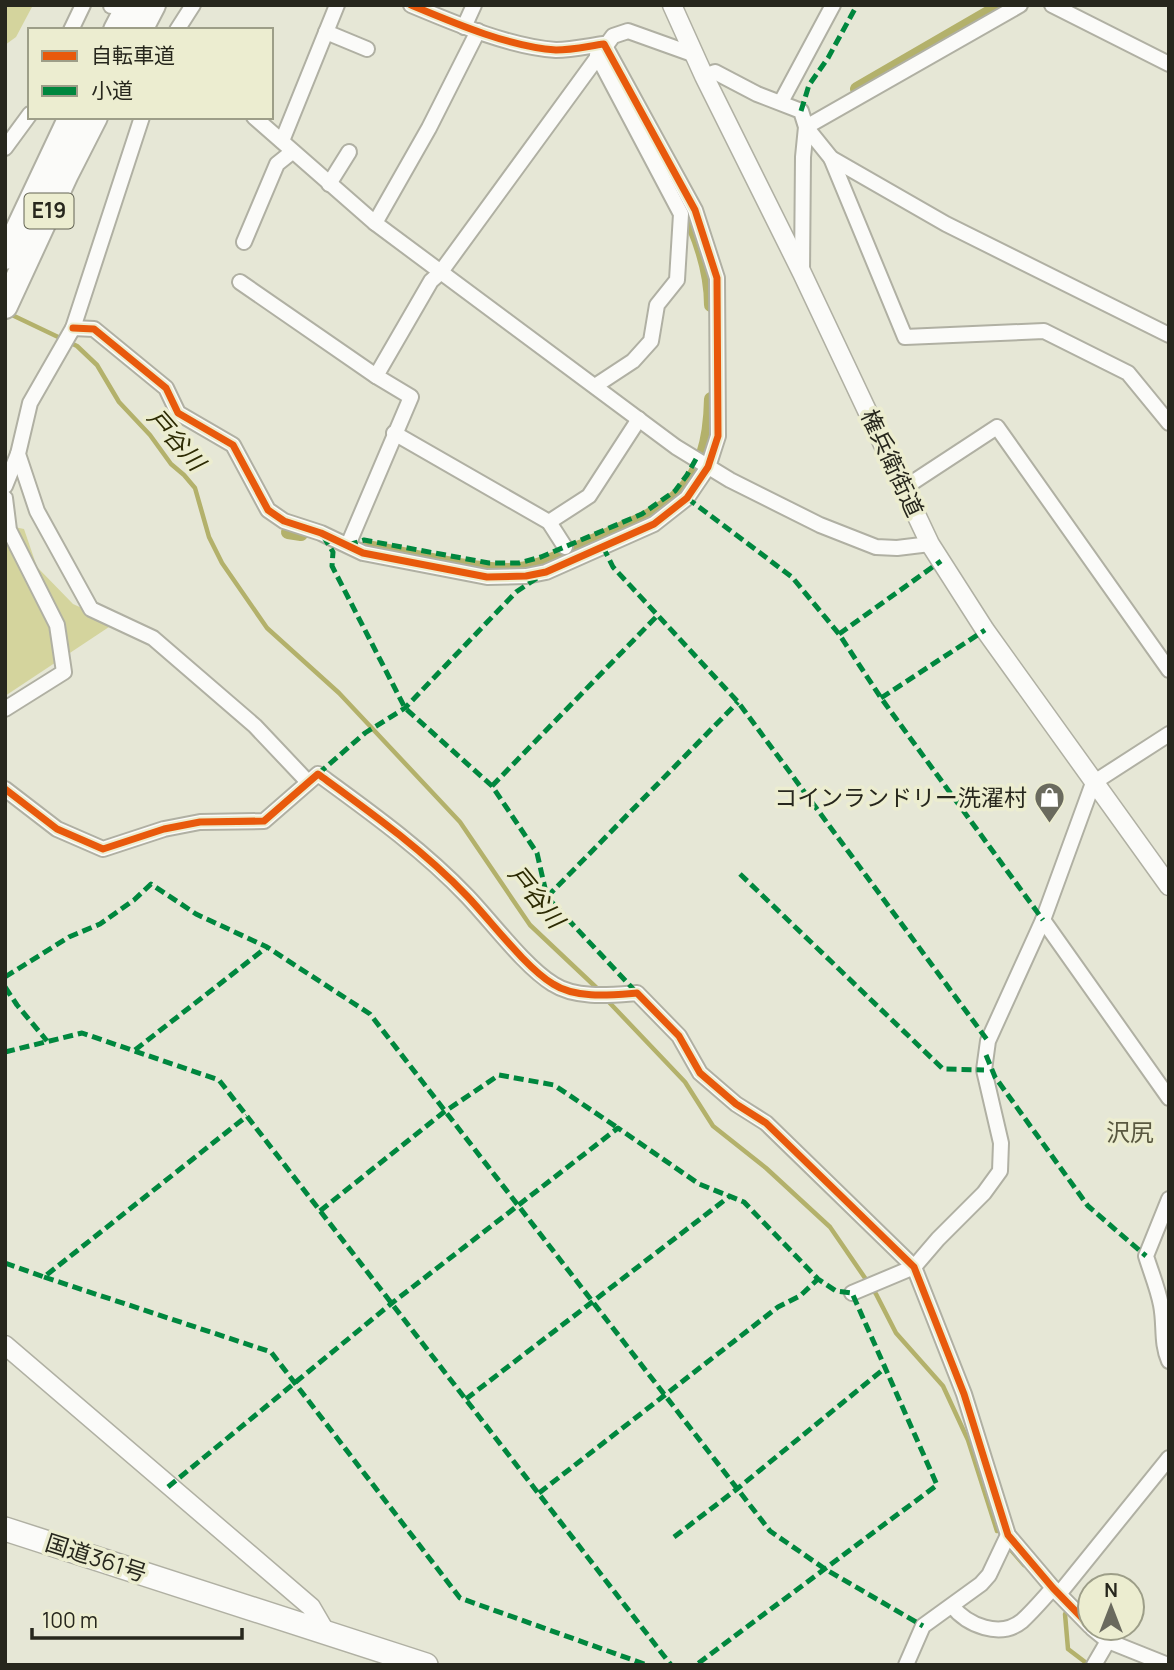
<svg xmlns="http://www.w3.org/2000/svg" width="1174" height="1670" viewBox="0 0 1174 1670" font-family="Manrope,'Noto Sans JP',sans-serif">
  <rect width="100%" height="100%" fill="#e6e7d6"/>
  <g fill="#d4d49d">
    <path d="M 5,5 L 33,5 L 16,37 L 5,45 Z"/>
    <path d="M 5,525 L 24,529 L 37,567 L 73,604 L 115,623 L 5,696 Z"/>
  </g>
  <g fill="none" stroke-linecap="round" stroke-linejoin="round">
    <g stroke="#b3b16b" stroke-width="4.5">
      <path d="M 12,315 L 77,346 L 97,365 L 119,402 L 150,435 L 171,464 L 184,475 L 195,488 L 209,537 L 222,563 L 267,628 L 339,693 L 460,822 L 530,925 L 601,992"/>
      <path d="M 606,999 L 685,1082 L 713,1126 L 766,1168 L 830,1227 L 876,1294 L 896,1333 L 943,1386 L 968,1440 L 997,1531"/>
      <path d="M 1011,1550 L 1024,1565"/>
      <path d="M 1065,1614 L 1068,1649 L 1089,1665"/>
    </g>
    <g stroke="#b3b16b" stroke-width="14">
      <path d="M 857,89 L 1002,5"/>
      <path d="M 680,198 C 697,231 711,268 711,305"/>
      <path d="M 288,532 L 301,534"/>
      <path d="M 367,547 C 413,555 461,569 508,570 C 535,570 560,556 584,545 C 664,510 709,498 711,399"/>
    </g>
    <defs>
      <g id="minor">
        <path d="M 111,5 L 111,6"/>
        <path d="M 1052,5 L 1169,64"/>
        <path d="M 464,27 L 474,5"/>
        <path d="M 71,30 L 83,5"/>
        <path d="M 177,30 L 193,5"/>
        <path d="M 326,32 L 367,49"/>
        <path d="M 704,76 L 715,72 L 757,94 L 801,111 L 806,127 L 803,157 L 802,273"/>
        <path d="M 781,102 L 833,5"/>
        <path d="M 142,117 L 73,328 L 30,403 L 18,454 L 37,511 L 91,609 L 153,638 L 255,726 L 307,781"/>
        <path d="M 254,117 L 375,223 L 676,447 L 730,480 L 820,525 L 876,547 L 897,548 L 930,544"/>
        <path d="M 806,127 L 831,158 L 946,224 L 1169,335"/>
        <path d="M 806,127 L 1020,5"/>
        <path d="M 282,141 L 337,5"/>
        <path d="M 5,148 L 30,114"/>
        <path d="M 831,158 L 905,337 L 1044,331 L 1128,373 L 1169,423"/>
        <path d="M 329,184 L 349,152"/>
        <path d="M 375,223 L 429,128 L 478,31"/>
        <path d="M 244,242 L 277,164 L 292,152"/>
        <path d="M 240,282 L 376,376"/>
        <path d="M 73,328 L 94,329 L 166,388 L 178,413 L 233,445 L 268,510 L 284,521 L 321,533 L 363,553 L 487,577 L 526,576 L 546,572 L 654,524 L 687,498 L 708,467 L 718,436 L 717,278 L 695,210 L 604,44 C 589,46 572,50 556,50 C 510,47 454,23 411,5"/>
        <path d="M 595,386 L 633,361 L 651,341 L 657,305 L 677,280 L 681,214 L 597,55"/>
        <path d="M 394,433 L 549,522 L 565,547"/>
        <path d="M 5,486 L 18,454"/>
        <path d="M 904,488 L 997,427 L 1169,670"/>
        <path d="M 5,498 L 9,530 L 57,625 L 64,672 L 5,709"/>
        <path d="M 549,522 L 589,496 L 639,419"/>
        <path d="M 348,545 L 411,397 L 376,376 L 431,281 L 440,273 L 613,36 L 628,31 L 695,55"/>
        <path d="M 5,789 L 57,829 L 103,849 L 164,829 L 200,822 L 264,821 L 318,774 C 370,812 422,849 467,896 C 491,921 525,967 553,984 C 576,999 611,995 637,993 L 679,1036 L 700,1073 L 736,1104 L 766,1123 L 914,1267 L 964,1394 L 1008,1535 L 1053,1588 L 1090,1626"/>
        <path d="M 1043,920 L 1169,1098"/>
        <path d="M 1169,1199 L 1146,1256 C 1151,1272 1158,1289 1161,1305 C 1165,1325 1161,1343 1169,1361"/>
        <path d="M 852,1293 L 914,1267 L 938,1239 L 984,1193 L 1000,1171 L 1001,1143 L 984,1070 L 988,1041 L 1043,920 L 1093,783 L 1169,734"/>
        <path d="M 1059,1594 L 1169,1458"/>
        <path d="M 952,1606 C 967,1625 1000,1639 1022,1621 C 1033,1611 1043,1599 1053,1588"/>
        <path d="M 1092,1628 L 1108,1641 L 1168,1665"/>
        <path d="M 906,1665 L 923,1626 L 981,1584 L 989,1575 L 1008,1535"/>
        <path d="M 1094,1665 L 1108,1641"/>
      </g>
      <g id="tertiary">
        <path d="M 672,5 L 704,76 L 802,273 L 930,544 L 985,630 L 1169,886"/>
        <path d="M 5,1345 L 311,1607 L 325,1631"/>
      </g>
      <path id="trunk" d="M 5,1529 L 426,1665"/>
      <g id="motorway">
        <path d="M 116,30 L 129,5"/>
        <path d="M 140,30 L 153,5"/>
        <path d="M 5,257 L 71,117"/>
        <path d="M 5,306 L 66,174 L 95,117"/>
      </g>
    </defs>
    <use href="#minor" stroke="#b0b0a3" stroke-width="18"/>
    <use href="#tertiary" stroke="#b0b0a3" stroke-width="21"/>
    <use href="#trunk" stroke="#b0b0a3" stroke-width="26"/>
    <use href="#motorway" stroke="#b0b0a3" stroke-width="28"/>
    <use href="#minor" stroke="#fbfbf9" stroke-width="14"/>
    <use href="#tertiary" stroke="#fbfbf9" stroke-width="18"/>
    <use href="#trunk" stroke="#fbfbf9" stroke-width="23"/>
    <use href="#motorway" stroke="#fbfbf9" stroke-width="24"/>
    <g stroke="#00873e" stroke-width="5" stroke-dasharray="10 5" stroke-linecap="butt">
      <path d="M 801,111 L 809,85 L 828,58 L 857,5"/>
      <path d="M 687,498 L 792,577 L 839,634 L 881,698 L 1043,920"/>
      <path d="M 323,536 L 333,552 L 332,566 L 405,708 L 492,786 L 537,853 L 547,897 L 637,993"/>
      <path d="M 348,545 L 364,540 L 489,563 L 519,563 L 541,557 L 642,514 L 675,491 L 687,475 L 696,459"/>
      <path d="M 603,547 L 613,567 L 738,702 L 988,1041"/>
      <path d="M 839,634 L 941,561"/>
      <path d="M 881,698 L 985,630"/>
      <path d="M 318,774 L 365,733 L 405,708 L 516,592 L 537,578"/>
      <path d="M 492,786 L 657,616"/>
      <path d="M 740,874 L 943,1069 L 984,1070"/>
      <path d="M 547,897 L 738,702"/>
      <path d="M 5,977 L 69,937 L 100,924 L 134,900 L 151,884 L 196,914 L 267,947 L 370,1014 L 770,1531 L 825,1569 L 923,1626"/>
      <path d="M 5,987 L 17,1005 L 47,1041"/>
      <path d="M 135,1050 L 267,947"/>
      <path d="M 5,1052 L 82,1033 L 219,1080 L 671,1665"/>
      <path d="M 986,1055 L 995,1077 L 1088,1206 L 1146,1256"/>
      <path d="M 320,1211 L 444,1112 L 499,1075 L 554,1085 L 618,1128"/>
      <path d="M 5,1263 L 44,1277 L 247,1116"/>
      <path d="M 44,1277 L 271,1352 L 460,1598 L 647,1665"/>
      <path d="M 466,1399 L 730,1196"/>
      <path d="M 168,1487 L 392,1303 L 618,1128 L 699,1184 L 744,1202 L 818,1279 L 836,1291 L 852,1293 L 937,1485 L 696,1665"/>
      <path d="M 539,1493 L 778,1307 L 800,1296 L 818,1279"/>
      <path d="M 674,1537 L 737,1489 L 885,1368"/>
    </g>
    <defs>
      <g id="cycleway">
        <path d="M 73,328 L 94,329 L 166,388 L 178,413 L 233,445 L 268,510 L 284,521 L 321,533 L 363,553 L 487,577 L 526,576 L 546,572 L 654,524 L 687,498 L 708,467 L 718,436 L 717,278 L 695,210 L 604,44 C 589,46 572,50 556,50 C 510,47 454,23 411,5"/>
        <path d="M 5,789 L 57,829 L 103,849 L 164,829 L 200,822 L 264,821 L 318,774 C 370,812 422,849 467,896 C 491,921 525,967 553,984 C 576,999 611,995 637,993 L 679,1036 L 700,1073 L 736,1104 L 766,1123 L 914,1267 L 964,1394 L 1008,1535 L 1053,1588 L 1090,1626"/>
      </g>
    </defs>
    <use href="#cycleway" stroke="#ecedd0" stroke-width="11"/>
    <use href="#cycleway" stroke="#e8590c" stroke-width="7"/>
  </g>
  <defs>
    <symbol id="shop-pin" viewBox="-11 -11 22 30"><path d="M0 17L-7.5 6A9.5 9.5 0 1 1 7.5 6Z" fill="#6a6a5e" stroke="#ecedd0"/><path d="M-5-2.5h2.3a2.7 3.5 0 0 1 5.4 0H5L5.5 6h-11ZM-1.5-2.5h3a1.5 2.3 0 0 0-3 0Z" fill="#fff"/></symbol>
  </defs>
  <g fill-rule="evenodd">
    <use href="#shop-pin" x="1032" y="780" width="35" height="47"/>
  </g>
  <g text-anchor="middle" stroke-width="7" stroke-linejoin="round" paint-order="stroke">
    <rect fill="#ecedd0" stroke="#626253" stroke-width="2" x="24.5" y="193.5" width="49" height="35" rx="5"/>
    <g font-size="21" font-weight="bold" fill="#27271d">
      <text x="49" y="218">E19</text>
    </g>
    <g font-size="23" fill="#27271d" stroke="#ecedd0">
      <text transform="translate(892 463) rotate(65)" y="8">権兵衛街道</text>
      <text transform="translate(96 1558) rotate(18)" y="8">国道361号</text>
    </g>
    <g font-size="23" fill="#27271d" stroke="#ecedd0" text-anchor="end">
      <text x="1027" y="806">コインランドリー洗濯村</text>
    </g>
    <g font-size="24" font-style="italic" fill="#2d2b03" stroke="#ecedd0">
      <text transform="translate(176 440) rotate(49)" y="8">戸谷川</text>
      <text transform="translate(536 897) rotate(51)" y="8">戸谷川</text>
    </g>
    <g font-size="24" fill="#595840" stroke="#ecedd0">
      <text x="1130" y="1141">沢尻</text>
    </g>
  </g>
  <rect width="1174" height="1670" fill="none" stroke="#27271d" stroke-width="14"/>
  <rect x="28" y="28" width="245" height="91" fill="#ecedd0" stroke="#9d9e88" stroke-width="2"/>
  <rect x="42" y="51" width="35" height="10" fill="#e8590c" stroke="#9d9e88" stroke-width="2"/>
  <text x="91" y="63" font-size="21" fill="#27271d">自転車道</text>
  <rect x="42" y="86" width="35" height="10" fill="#00873e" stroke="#9d9e88" stroke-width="2"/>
  <text x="91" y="98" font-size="21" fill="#27271d">小道</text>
  <g transform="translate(1111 1607)"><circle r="33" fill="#ecedd0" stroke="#9d9e88" stroke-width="2"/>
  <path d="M0-5L12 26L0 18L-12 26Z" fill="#6a6a5e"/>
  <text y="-10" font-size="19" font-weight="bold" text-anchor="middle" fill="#27271d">N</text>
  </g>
  <path d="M32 1628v10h210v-10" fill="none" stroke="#27271d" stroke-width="3.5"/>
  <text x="42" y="1628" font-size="21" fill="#27271d" stroke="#ecedd0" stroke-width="5" paint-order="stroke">100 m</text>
</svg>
